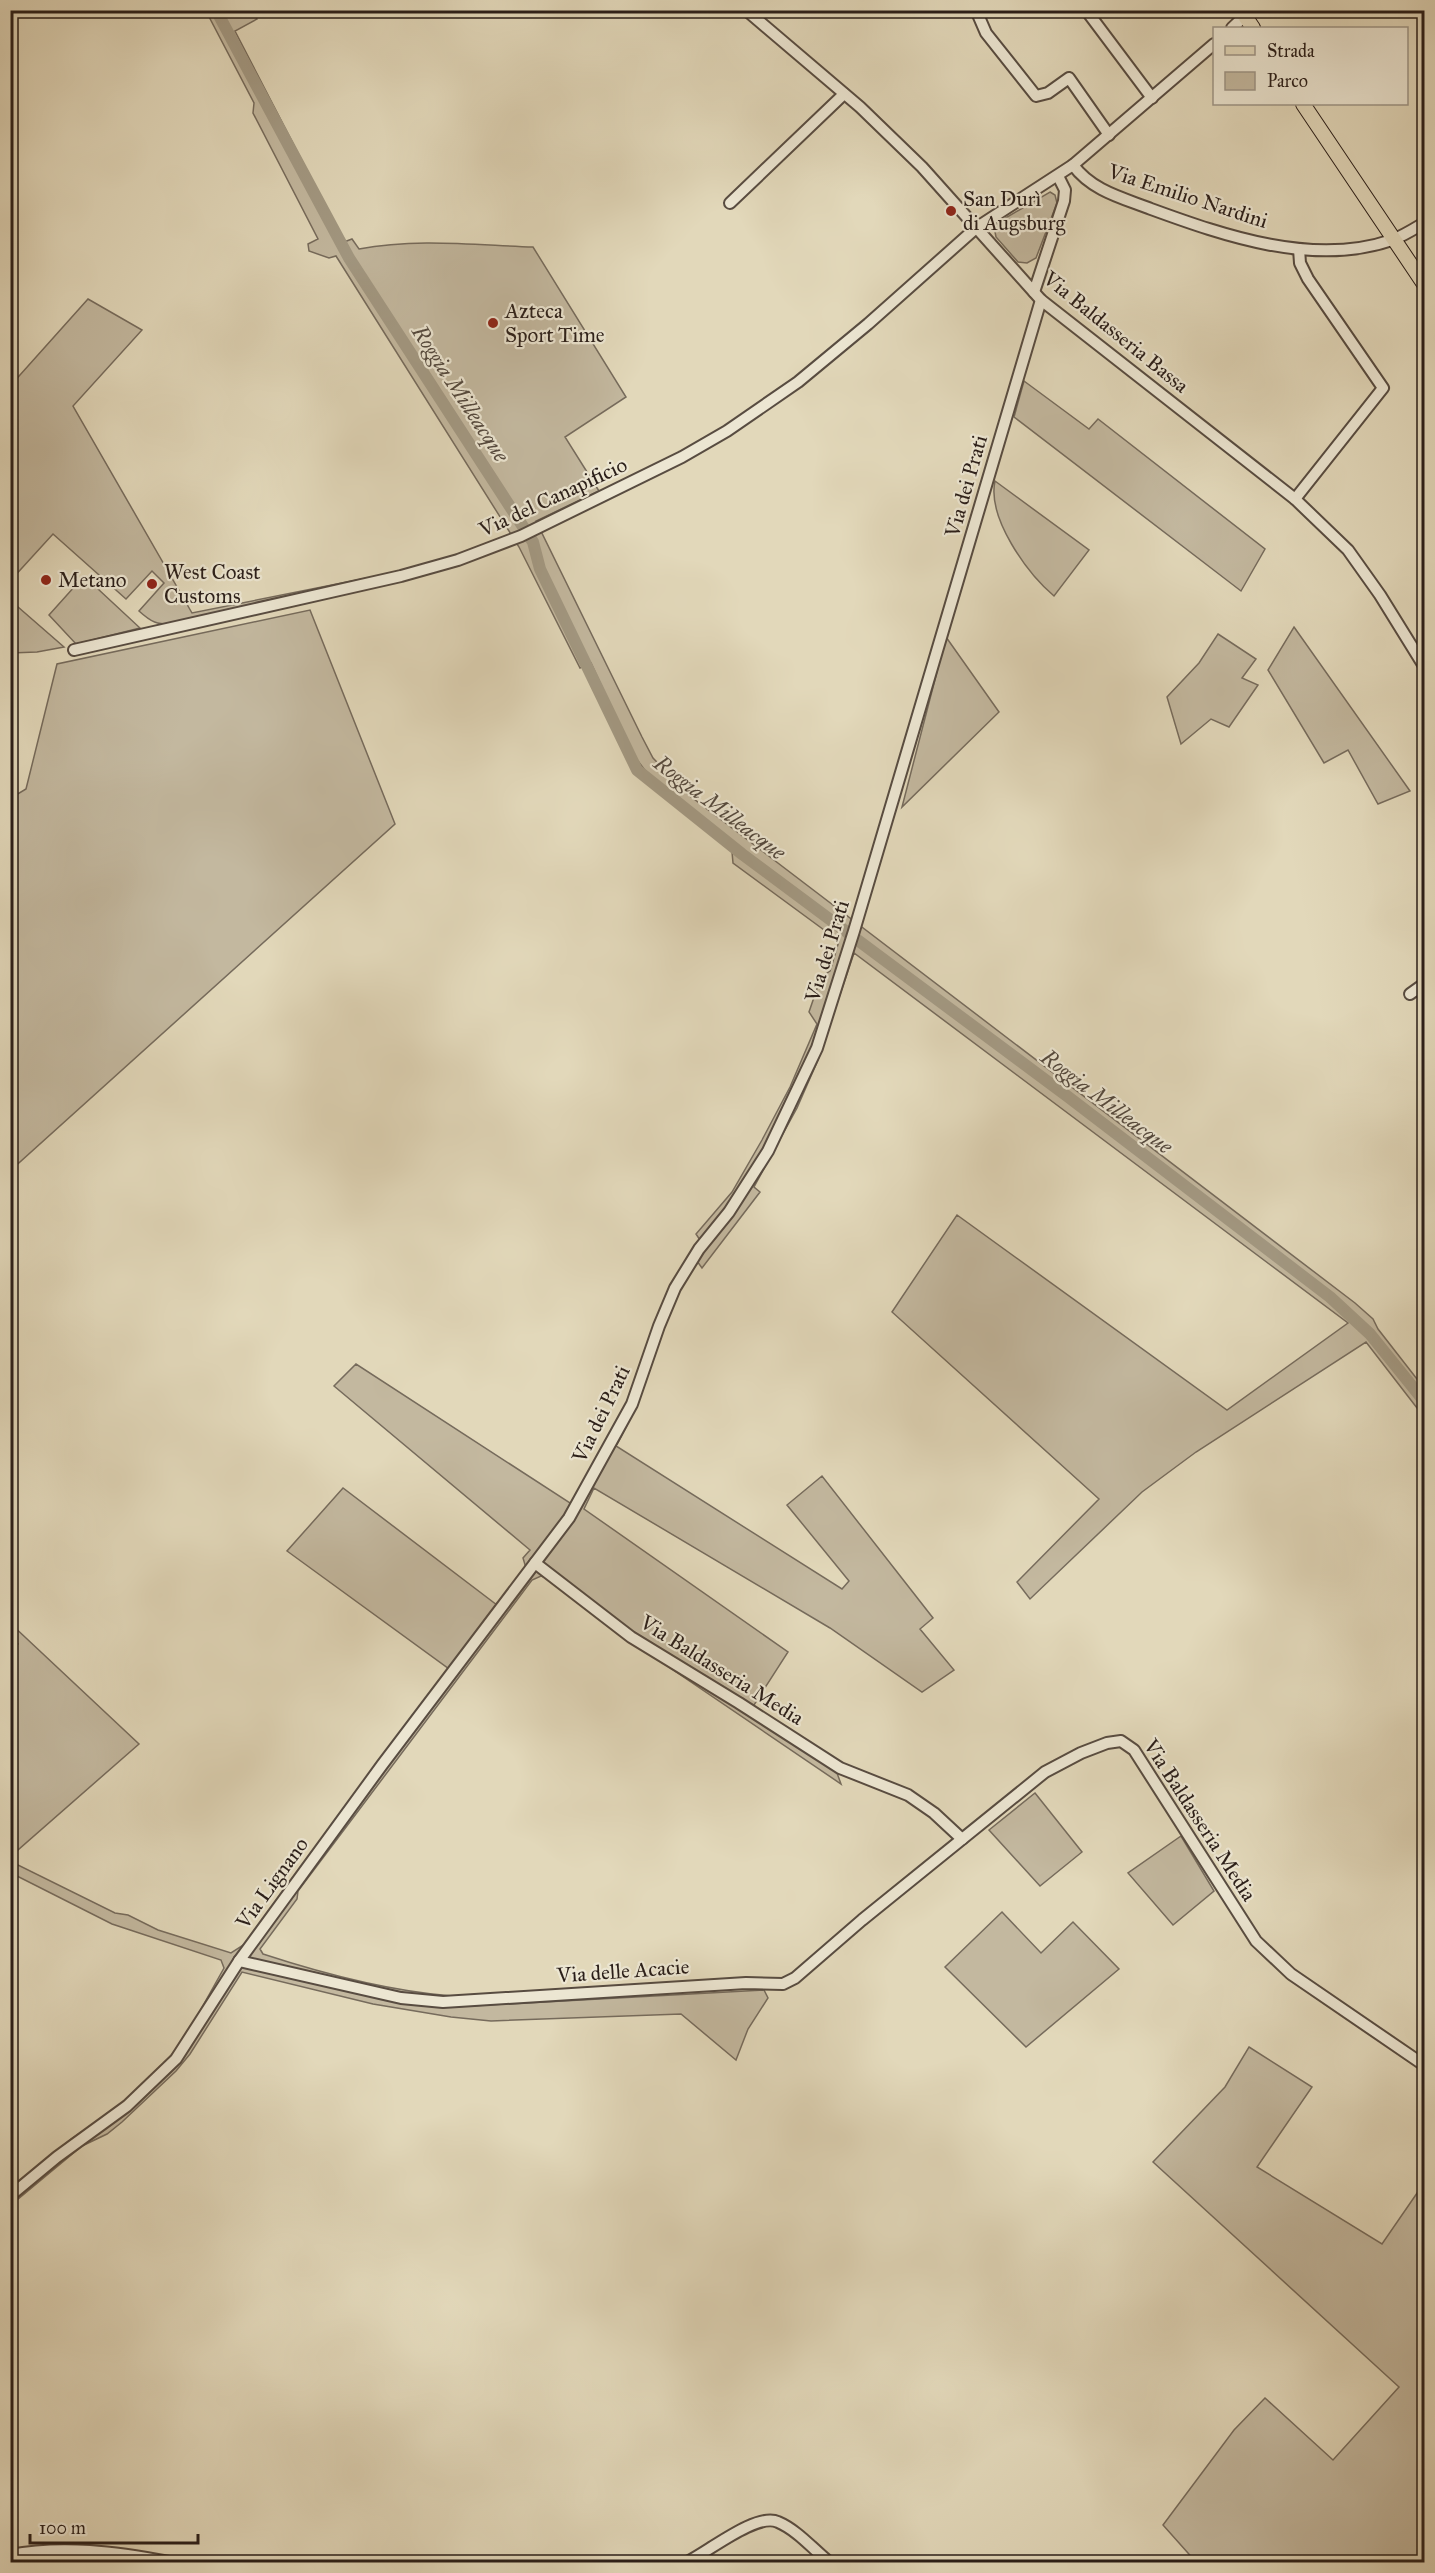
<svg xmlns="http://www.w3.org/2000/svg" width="1435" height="2573" viewBox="0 0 1435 2573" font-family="'IM FELL Great Primer',serif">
  <rect width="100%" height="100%" fill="#e2d8ba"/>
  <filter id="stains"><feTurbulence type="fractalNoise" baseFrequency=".00333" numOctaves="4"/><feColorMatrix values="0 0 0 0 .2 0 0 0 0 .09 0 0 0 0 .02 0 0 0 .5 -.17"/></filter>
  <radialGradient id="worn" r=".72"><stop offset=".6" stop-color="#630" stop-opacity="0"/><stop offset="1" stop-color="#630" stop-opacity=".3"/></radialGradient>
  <g fill="#c3b89f" stroke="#766b5c" stroke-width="1.5">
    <path d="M 206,11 L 252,11 L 257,19 L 235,31 L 344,242 L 352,239 L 359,249 C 416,238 475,245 533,247 L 626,397 L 565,437 L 599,491 L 536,521 L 642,737 L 653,758 L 690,796 L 1355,1303 L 1373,1319 L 1378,1329 L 1424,1388 L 1424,1417 L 1366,1342 L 1196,1452 L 1142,1492 L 1030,1599 L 1017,1582 L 1099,1499 L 892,1312 L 957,1215 L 1227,1410 L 1348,1323 L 854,953 L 818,1060 L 797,1108 L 754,1187 L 760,1192 L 702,1268 L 697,1261 C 684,1283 671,1304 663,1328 C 648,1368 638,1409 616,1446 L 842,1589 L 849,1581 L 787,1505 L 822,1476 L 933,1618 L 920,1629 L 954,1670 L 922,1692 L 830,1628 L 594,1488 L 584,1509 L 788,1652 L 752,1708 L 833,1762 L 841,1784 L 607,1625 L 547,1578 L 541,1576 L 532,1580 L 298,1891 L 297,1899 L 260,1949 L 263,1954 C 324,1974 387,1991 452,1996 L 451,2007 L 764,1990 L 768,1998 L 748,2029 L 736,2060 L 681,2014 L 491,2021 L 451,2017 L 373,2004 L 242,1972 L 190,2054 L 176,2071 L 122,2122 L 107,2134 L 82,2146 L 11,2205 L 11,2188 L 71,2139 L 123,2104 L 163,2066 L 186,2036 L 224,1968 L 221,1960 L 112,1924 L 11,1873 L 10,1861 L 115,1913 L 128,1915 L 158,1930 L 231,1953 L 245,1944 L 449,1669 L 287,1551 L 343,1488 L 497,1605 L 526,1568 L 523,1558 L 530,1550 L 334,1386 L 356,1364 L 573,1505 L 632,1394 L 700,1240 L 696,1234 L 732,1192 L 762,1140 L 790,1087 L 817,1024 L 809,1012 L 821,977 L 830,971 L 839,941 L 733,863 L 732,852 L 641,778 L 647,773 L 632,753 L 591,663 L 580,668 L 519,547 L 336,256 L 329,258 L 309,251 L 308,244 L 318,239 L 253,113 L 254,103 Z"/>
    <path d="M 1050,192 L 1055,195 L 1057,203 L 1036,258 L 1027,263 L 1018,262 L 996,237 L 995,232 L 997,223 Z"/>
    <path d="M 88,299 L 142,330 L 73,406 L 192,613 L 367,578 L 174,624 C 157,625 151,622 139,611 L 164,583 L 152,571 L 126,599 L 53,534 L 11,580 L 11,385 Z"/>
    <path d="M 1024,381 L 1089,429 L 1098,419 L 1265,549 L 1241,591 L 1014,417 Z"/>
    <path d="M 995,481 L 1089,550 L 1054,596 C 1027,573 987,518 995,481 Z"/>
    <path d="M 84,576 L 140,628 L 76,644 L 49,615 Z"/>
    <path d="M 10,600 L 64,647 L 37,652 L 11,653 Z"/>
    <path d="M 310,610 L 395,824 L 11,1170 L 11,798 L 26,789 L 57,664 Z"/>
    <path d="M 1294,627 L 1410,791 L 1378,804 L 1348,750 L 1324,763 L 1268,670 Z"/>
    <path d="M 1218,634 L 1256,659 L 1242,678 L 1258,685 L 1229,727 L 1211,719 L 1181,744 L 1167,697 L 1199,663 Z"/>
    <path d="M 946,637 L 999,712 L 902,807 Z"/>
    <path d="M 10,1623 L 139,1744 L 11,1856 L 10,1651 L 18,1644 L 11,1637 Z"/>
    <path d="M 1035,1793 L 1082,1852 L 1040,1886 L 989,1830 Z"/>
    <path d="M 1181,1836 L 1214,1891 L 1173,1925 L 1128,1873 Z"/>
    <path d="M 1002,1912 L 1041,1953 L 1073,1922 L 1119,1969 L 1026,2047 L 945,1967 Z"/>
    <path d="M 1249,2047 L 1312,2087 L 1257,2167 L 1382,2244 L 1424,2183 L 1424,2562 L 1196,2562 L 1163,2525 L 1234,2430 L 1265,2398 L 1333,2460 L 1399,2387 L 1153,2162 L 1225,2087 Z"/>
    <path d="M 11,2553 L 87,2554 L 142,2562 L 11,2562 Z"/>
  </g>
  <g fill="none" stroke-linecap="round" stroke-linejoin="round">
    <path stroke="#a39983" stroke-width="12" d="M 216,10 L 349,258 L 533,542 L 540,569 L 637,770 L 742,854 L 1067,1096 L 1330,1297 L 1370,1334 L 1424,1401"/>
    <defs>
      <g id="minor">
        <path d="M 746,10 L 860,107 L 922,167 L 1041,300 L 1295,499 L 1348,550 L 1380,595 L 1424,666"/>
        <path d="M 976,10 L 986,33 L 1036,96 L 1048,93 L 1069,78 L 1109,135"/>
        <path d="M 1086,10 L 1152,98"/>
        <path d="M 1232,28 L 1251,10"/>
        <path d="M 1073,165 C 1092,191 1123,198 1151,209 C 1225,236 1314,267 1392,240 C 1403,236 1414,229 1424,223"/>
        <path d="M 730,203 L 844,94"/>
        <path d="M 1034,292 L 1064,201 L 1065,190 L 1058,176"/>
        <path d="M 1295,499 L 1383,388 L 1308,279 L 1300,263 L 1299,249"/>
        <path d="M 74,650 L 401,576 L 458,560 L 521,536 L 682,457 L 727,431 L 798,382 L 868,324 L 976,228 L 1073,165 L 1214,44"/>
        <path d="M 1410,994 L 1424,984"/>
        <path d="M 535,1563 L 631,1637 L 739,1703 L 840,1768 L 908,1795 L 934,1813 L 962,1839"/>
        <path d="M 239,1961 L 401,1998 L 443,2002 L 746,1983 L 783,1984 L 795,1978 L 862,1920 L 1045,1772 L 1081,1753 L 1107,1743 L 1121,1741 L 1134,1750 L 1256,1941 L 1291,1974 L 1424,2065"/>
        <path d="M 10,2196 L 57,2157 L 127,2106 L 176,2059 L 239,1961 L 382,1765 L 569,1518 L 632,1404 L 659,1326 L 675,1288 L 699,1249 L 729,1212 L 768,1151 L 817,1048 L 854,931 L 1041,300"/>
        <path d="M 10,2555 C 63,2545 116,2552 169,2562"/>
        <path d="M 687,2562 C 708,2552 757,2512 778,2522 C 797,2530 813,2549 829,2562"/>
      </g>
      <g id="major">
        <path d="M 1241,10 L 1253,28"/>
        <path d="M 1303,104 L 1424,284"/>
      </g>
    </defs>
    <use href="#minor" stroke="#584c41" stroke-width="14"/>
    <use href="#major" stroke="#2a1e19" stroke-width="16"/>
    <use href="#minor" stroke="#ece6d2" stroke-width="10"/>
    <use href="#major" stroke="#e2d8ba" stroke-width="14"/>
  </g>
  <g fill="#8f2418" stroke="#ece6d2" stroke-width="2">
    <circle cx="951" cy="211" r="6"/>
    <circle cx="493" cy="323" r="6"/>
    <circle cx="46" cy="580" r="6"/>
    <circle cx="152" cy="584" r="6"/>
  </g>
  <g text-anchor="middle" stroke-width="4.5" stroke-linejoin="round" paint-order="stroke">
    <g font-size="21" fill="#2a1e19" stroke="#ece6d2">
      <text transform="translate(1188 196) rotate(18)" y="7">Via Emilio Nardini</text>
      <text transform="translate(1116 332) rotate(39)" y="7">Via Baldasseria Bassa</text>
      <text transform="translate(966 486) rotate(-74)" y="7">Via dei Prati</text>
      <text transform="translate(553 497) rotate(-25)" y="7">Via del Canapificio</text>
      <text transform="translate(827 951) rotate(-73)" y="7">Via dei Prati</text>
      <text transform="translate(601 1414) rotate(-64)" y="7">Via dei Prati</text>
      <text transform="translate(722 1670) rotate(32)" y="7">Via Baldasseria Media</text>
      <text transform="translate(1200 1820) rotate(57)" y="7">Via Baldasseria Media</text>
      <text transform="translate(272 1883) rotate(-54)" y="7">Via Lignano</text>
      <text transform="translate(623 1971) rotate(-4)" y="7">Via delle Acacie</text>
    </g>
    <g font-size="21" fill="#2a1e19" stroke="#ece6d2" text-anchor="start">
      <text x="963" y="206">San Durì<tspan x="963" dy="24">di Augsburg</tspan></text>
      <text x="505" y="318">Azteca<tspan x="505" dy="24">Sport Time</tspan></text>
      <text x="164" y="579">West Coast<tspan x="164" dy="24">Customs</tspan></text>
      <text x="58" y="587">Metano</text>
    </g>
    <g font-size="22" font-style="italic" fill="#54493e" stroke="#ece6d2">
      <text transform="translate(461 393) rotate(57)" y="8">Roggia Milleacque</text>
      <text transform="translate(720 807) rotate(37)" y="8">Roggia Milleacque</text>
      <text transform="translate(1107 1101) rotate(37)" y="8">Roggia Milleacque</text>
    </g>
  </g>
  <rect width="1435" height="2573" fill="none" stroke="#e2d8ba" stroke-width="36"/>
  <rect x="12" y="12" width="1411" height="2549" fill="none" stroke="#2a1e19" stroke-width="3"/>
  <rect x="18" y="18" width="1399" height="2537" fill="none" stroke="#2a1e19" stroke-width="1.5"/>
  <rect x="1213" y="27" width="195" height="78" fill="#ece6d2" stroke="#9e9688" stroke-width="1.5"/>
  <rect x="1225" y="46" width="30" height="9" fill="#e2d8ba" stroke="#9e9688" stroke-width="1.5"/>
  <text x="1267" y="57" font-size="18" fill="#2a1e19">Strada</text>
  <rect x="1225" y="72" width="30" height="18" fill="#c3b89f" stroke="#9e9688" stroke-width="1.5"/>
  <text x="1267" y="87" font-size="18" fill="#2a1e19">Parco</text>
  <path d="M30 2534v9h168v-9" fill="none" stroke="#2a1e19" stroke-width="3"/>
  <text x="39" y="2534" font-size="18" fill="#2a1e19" stroke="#ece6d2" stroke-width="4.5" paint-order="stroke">100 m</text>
  <rect width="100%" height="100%" filter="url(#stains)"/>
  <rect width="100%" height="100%" fill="url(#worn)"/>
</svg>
